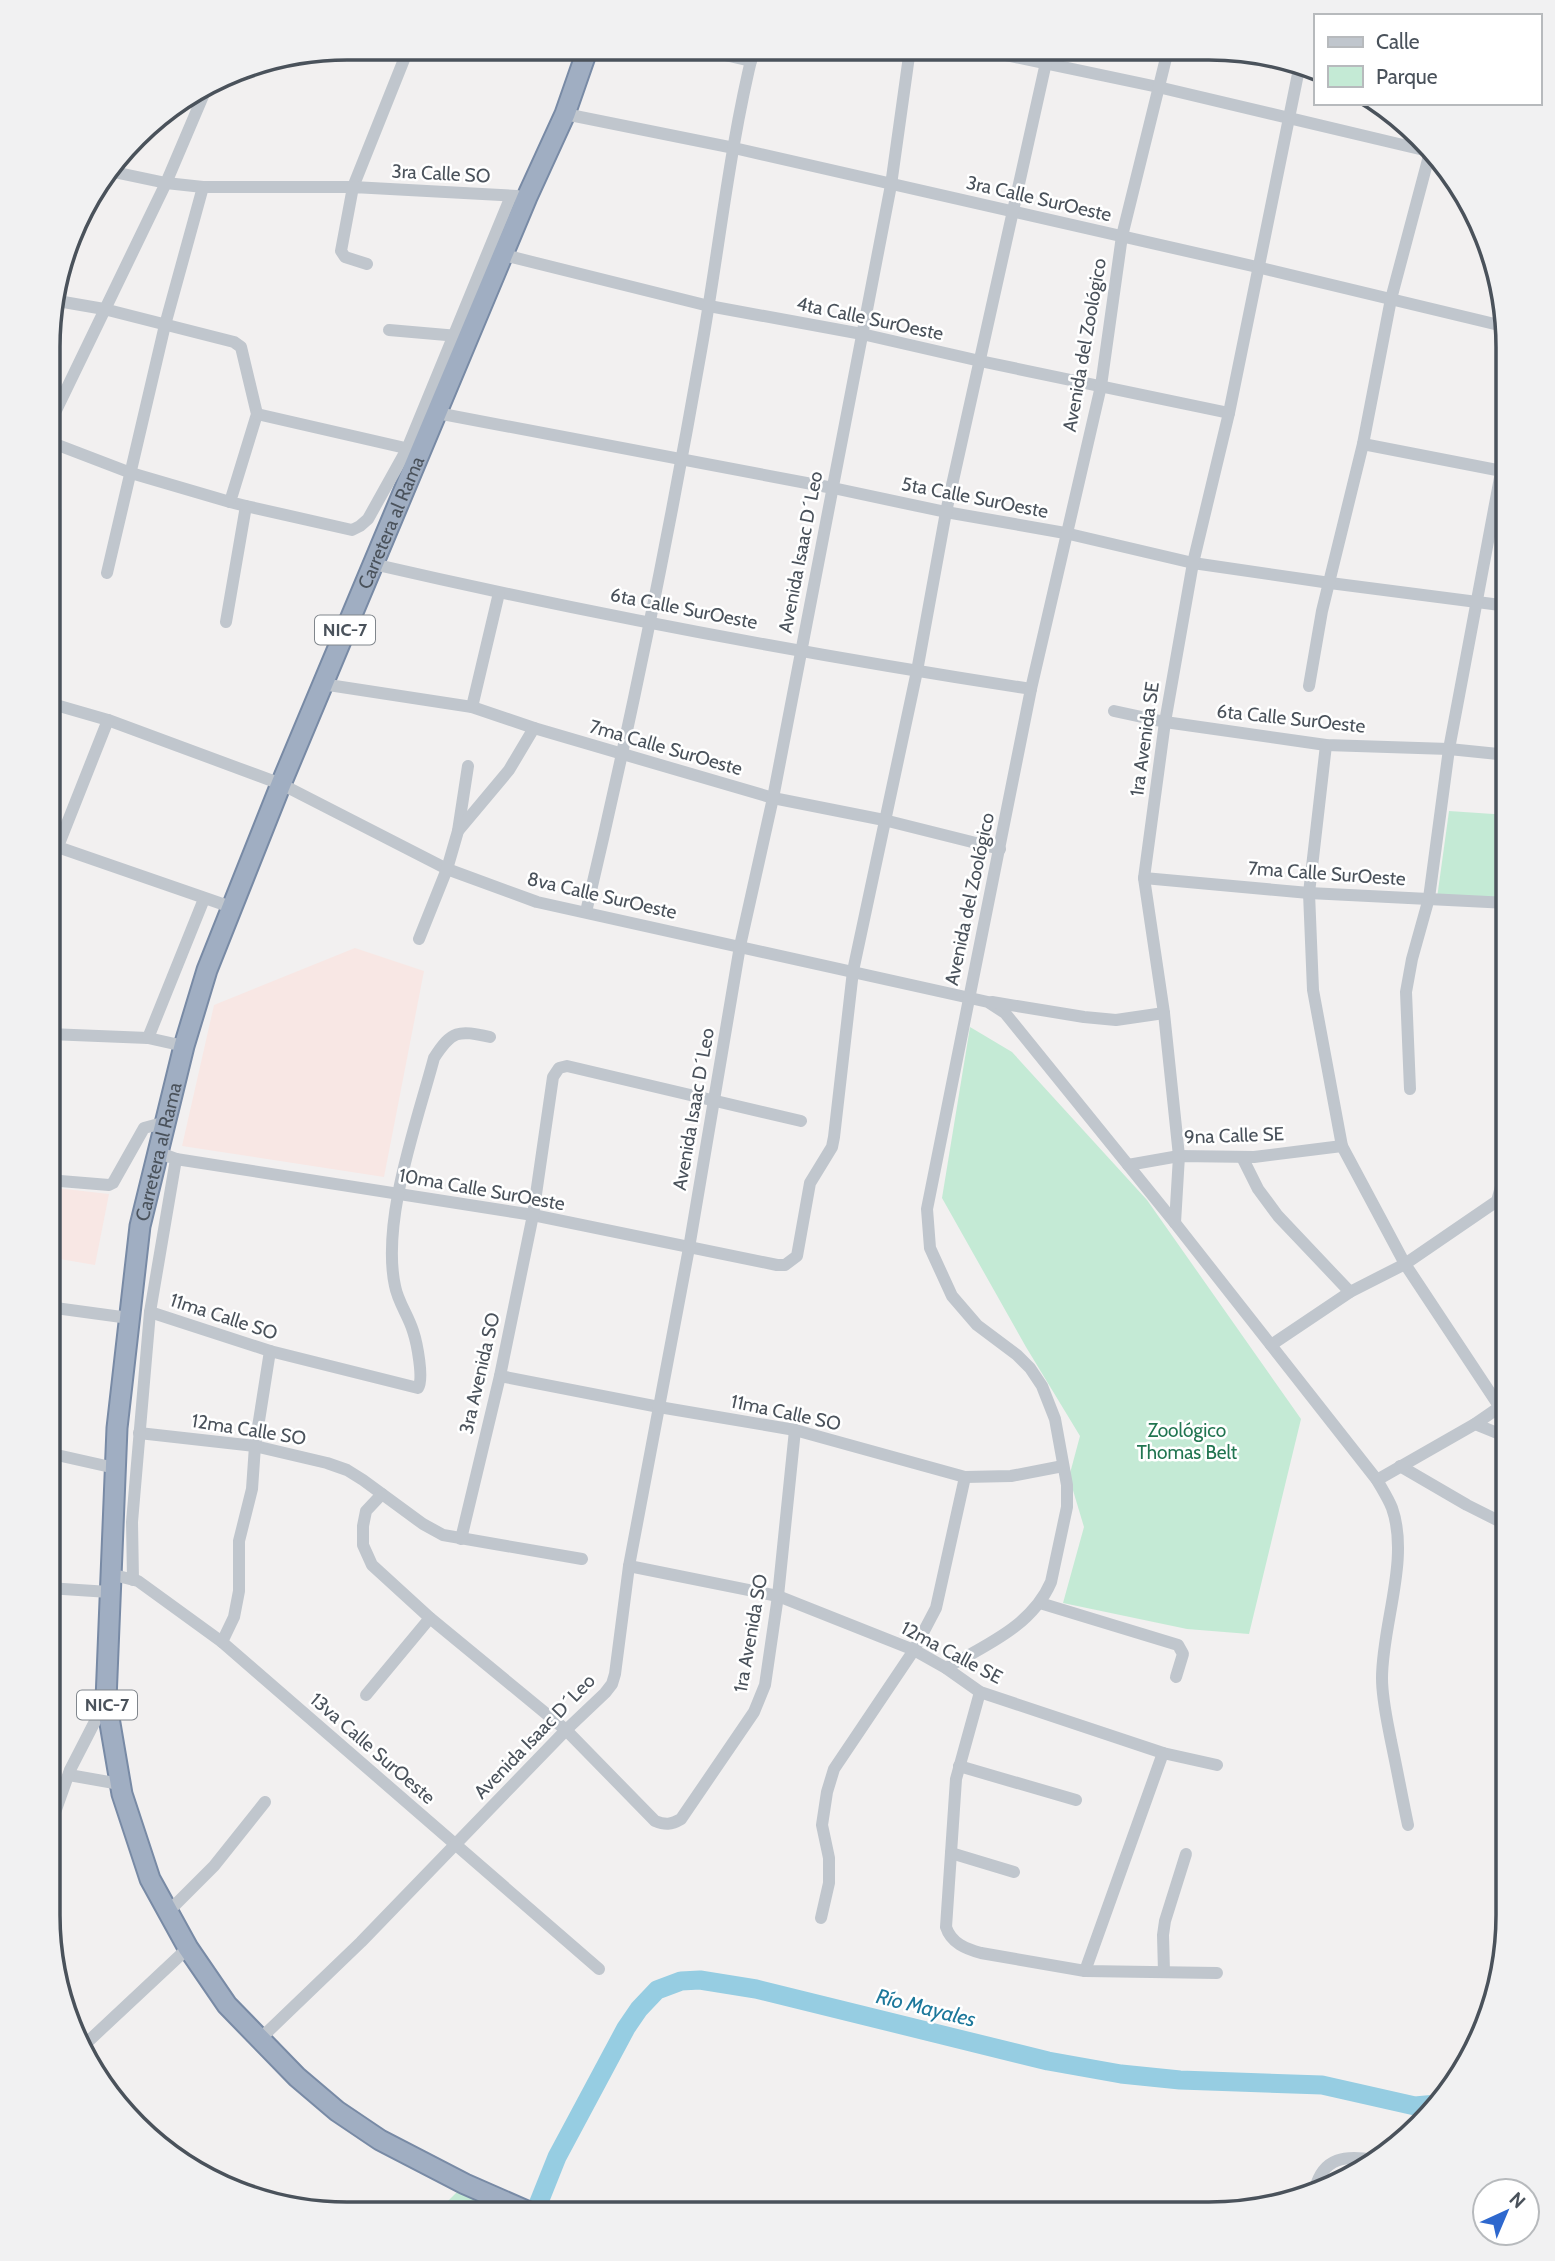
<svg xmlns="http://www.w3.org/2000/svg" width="1555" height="2261" viewBox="0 0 1555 2261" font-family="Cabin,sans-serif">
  <rect width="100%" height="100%" fill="#f2f0f0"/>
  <g fill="#f8e7e4">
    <path d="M 355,948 L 424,971 L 384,1177 L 182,1146 L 214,1005 Z"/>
    <path d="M 48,1187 L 109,1194 L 95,1265 L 48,1257 Z"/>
  </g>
  <g fill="#c4ead5">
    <path d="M 1449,811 L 1508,815 L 1508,903 L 1437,898 Z"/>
    <path d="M 970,1027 L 1012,1052 L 1147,1200 L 1301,1419 L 1249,1634 L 1187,1629 L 1063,1603 L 1084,1527 L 1069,1477 L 1080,1436 L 1026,1347 L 942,1198 Z"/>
    <path d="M 465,2184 L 529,2212 L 437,2212 Z"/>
  </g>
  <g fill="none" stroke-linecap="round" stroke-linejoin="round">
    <path stroke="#96cde2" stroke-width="19" d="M 535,2212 L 557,2157 L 626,2028 L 639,2009 L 657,1990 L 681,1981 L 700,1980 L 756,1989 L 1048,2061 L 1121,2074 L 1180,2080 L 1322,2085 L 1415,2106 L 1437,2104"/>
    <defs>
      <g id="trunk">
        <path id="s1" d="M 529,2212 L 465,2184 L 380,2140 L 337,2111 L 297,2077 L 227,2005 L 188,1948 L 150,1879 L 122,1794 L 106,1700 L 117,1428 L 140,1226 L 184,1046 L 207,970 L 281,784 L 527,197 L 565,114 L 588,48"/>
      </g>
    </defs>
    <use href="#trunk" stroke="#788aa5" stroke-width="23"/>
    <g stroke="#c0c6cd" stroke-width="12">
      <path d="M 695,48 L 751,61"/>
      <path d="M 977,49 L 1158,87 L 1424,150"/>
      <path d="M 565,114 L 734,148 L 1257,267 L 1503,326"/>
      <path d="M 109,171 L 166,183 L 203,187 L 353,187 L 409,47"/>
      <path d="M 504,255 L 709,306 L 862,334 L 980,361 L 1229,413"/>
      <path d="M 367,264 L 345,257 L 341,251 L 353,187 L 517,196"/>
      <path d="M 52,300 L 104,309 L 234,342 L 241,347 L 257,414 L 230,502 L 246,506 L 226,622"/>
      <path d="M 389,330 L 458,336"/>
      <path d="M 437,413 L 833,488 L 946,512 L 1065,533 L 1193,563 L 1330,583 L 1508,606"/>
      <path d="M 257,414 L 414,450"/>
      <path d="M 50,423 L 166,183 L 206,89"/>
      <path d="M 50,442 L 131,473 L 230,502"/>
      <path d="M 1363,444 L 1507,472"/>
      <path d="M 246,506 L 352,530 L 360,526 L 368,519 L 407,449 L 511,196"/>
      <path d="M 373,564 C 590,614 810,655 1031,689"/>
      <path d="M 107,573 L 165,325 L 203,187"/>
      <path d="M 322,684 L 472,707 L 534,728 L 773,798 L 884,820 L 1000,849"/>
      <path d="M 1309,686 L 1322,611 L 1363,444 L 1391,299 L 1429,156"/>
      <path d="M 49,703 L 108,720 L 281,784 L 447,869 L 537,902 L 988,1002 L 1005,1013 L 1175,1223 L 1377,1480 C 1382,1489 1388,1498 1392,1508 C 1410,1559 1382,1625 1382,1678 C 1382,1699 1387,1720 1391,1741 C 1397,1769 1402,1797 1408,1825"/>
      <path d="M 472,707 L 499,593"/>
      <path d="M 1114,711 L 1165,722 L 1326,745 L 1449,749 L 1508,755"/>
      <path d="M 1326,745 L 1309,893 L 1313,990 L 1342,1146 L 1405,1264 L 1499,1406"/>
      <path d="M 458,831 L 468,766"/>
      <path d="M 49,844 L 231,907"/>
      <path d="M 49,869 L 108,720"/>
      <path d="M 1144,878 L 1309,893 L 1508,903"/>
      <path d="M 586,912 C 630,726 668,540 701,351 C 719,251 729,148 754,48"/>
      <path d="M 419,939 L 447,869 L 458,831 L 509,770 L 534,728"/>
      <path d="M 992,1002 L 1084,1017 L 1116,1020 L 1164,1013"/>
      <path d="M 49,1034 L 148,1038 L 184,1046"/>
      <path d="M 148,1038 L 204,899"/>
      <path d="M 1410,1089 L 1406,992 L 1412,959 L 1429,898 L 1449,749 L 1508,435"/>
      <path d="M 157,1152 L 176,1159 L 533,1215 L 777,1265 L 785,1265 L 797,1256 L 810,1183 L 832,1147 L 834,1137 L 853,971 L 917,671 L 946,512 L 1049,49"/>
      <path d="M 1242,1157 L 1258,1189 L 1278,1216 L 1350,1292"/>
      <path d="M 1128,1165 L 1179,1156 L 1254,1157 L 1342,1146"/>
      <path d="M 48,1180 L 109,1185 L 113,1183 L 144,1128 L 166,1122"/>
      <path d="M 1175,1223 L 1179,1156 L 1164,1013 L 1144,878 L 1165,722 L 1193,563 L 1229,413 L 1300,64"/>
      <path d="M 48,1307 L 129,1318"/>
      <path d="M 150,1312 L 270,1351 L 418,1388 C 424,1379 417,1343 413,1331 C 408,1315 398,1302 395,1286 C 381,1221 417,1122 434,1058 C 452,1030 458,1030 490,1037"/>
      <path d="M 1271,1345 L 1350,1292 L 1405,1264 L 1497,1201 L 1507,1165"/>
      <path d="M 500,1376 L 659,1407 L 795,1430 L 965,1477 L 1011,1476 L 1063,1466"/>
      <path d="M 1475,1424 L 1507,1437"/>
      <path d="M 139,1433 L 255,1446 L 327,1463 L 347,1470 L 363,1480 L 423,1524 L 443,1535 L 582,1559"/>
      <path d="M 48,1453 L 115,1468"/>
      <path d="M 1400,1466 L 1467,1505 L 1507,1525"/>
      <path d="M 1377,1480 L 1475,1424 L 1507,1402"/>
      <path d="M 382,1494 L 366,1511 L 363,1526 L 363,1545 L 372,1565 L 430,1618 L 566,1730 L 655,1821 C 665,1825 671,1825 681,1819 L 754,1712 L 765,1685 L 778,1596 L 795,1430"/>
      <path d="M 461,1539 L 500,1376 L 533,1215 L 553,1077 L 559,1068 L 567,1066 L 801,1121"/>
      <path d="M 629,1566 L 778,1596 L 914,1650 L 946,1668 L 980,1692 L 1163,1753 L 1217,1765"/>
      <path d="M 110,1574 L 138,1581 L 222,1642 L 599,1969"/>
      <path d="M 133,1580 L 132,1522 L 150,1312 L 176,1159"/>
      <path d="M 48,1588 L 109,1592"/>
      <path d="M 1040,1603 L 1178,1645 L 1183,1654 L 1176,1677"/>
      <path d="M 222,1642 L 234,1617 L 239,1591 L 239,1541 L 252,1489 L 255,1446 L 270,1351"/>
      <path d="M 946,1668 C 986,1645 1032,1626 1051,1582 L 1067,1507 L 1067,1485 L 1055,1419 L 1042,1386 L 1030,1368 L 1017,1355 L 977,1325 L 952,1296 L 930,1248 L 927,1209 L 1031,689 L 1101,386 L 1122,236 L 1168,50"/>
      <path d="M 980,1692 L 956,1779 L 946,1927 C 951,1943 966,1949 981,1953 L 1085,1971 L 1217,1973"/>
      <path d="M 366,1695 L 430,1618"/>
      <path d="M 959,1766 L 1076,1800"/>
      <path d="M 69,1775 L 120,1784"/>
      <path d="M 47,1835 L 70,1770 L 106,1700"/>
      <path d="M 951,1853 L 1014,1872"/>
      <path d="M 168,1912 L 214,1866 L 265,1802"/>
      <path d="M 821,1918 L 829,1883 L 829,1858 L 822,1825 L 827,1792 L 834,1769 L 914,1650 L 936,1608 L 965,1477"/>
      <path d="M 1085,1971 L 1163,1753"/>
      <path d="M 1164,1972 L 1163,1935 L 1165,1921 L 1186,1854"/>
      <path d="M 259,2040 L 361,1942 L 566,1730 L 605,1693 L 612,1684 L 615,1674 L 629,1566 L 689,1248 L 740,946 L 773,798 L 891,185 L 910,49"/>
      <path d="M 80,2049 L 188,1948"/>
      <path d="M 1315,2189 C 1323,2157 1346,2155 1374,2160"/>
    </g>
    <use href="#trunk" stroke="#a0aec2" stroke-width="19"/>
  </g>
  <g text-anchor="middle" stroke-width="5" stroke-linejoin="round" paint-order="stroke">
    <g fill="#fff" stroke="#80868c" stroke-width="2">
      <rect x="315" y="615.5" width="60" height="29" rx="5"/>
      <rect x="77" y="1690.5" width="60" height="29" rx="5"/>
    </g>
    <g font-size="18" font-weight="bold" fill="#4a525b">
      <text x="345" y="636">NIC-7</text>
      <text x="107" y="1711">NIC-7</text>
    </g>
    <g font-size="19" fill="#4a525b" stroke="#fff">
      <text transform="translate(441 173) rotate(3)" y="7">3ra Calle SO</text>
      <text transform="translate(1039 198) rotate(13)" y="7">3ra Calle SurOeste</text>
      <text transform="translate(870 318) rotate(12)" y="7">4ta Calle SurOeste</text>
      <text transform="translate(1084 345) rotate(-80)" y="7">Avenida del Zoológico</text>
      <text transform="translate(975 497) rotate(11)" y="7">5ta Calle SurOeste</text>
      <text dy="7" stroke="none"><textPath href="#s1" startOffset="1927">Carretera al Rama</textPath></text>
      <text transform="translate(800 552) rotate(-79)" y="7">Avenida Isaac D´Leo</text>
      <text transform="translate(684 608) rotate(11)" y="7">6ta Calle SurOeste</text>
      <text transform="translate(1291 718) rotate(6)" y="7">6ta Calle SurOeste</text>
      <text transform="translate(1144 739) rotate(-82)" y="7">1ra Avenida SE</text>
      <text transform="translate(666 747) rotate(16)" y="7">7ma Calle SurOeste</text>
      <text transform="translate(1327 873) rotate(4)" y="7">7ma Calle SurOeste</text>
      <text transform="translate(602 895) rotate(13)" y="7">8va Calle SurOeste</text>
      <text transform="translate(969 899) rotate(-78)" y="7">Avenida del Zoológico</text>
      <text transform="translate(693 1109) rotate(-80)" y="7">Avenida Isaac D´Leo</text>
      <text transform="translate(1234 1135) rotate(-2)" y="7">9na Calle SE</text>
      <text dy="7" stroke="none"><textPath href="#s1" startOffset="1255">Carretera al Rama</textPath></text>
      <text transform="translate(482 1189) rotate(10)" y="7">10ma Calle SurOeste</text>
      <text transform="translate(224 1316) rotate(18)" y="7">11ma Calle SO</text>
      <text transform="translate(479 1373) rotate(-77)" y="7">3ra Avenida SO</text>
      <text transform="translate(786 1412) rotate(12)" y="7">11ma Calle SO</text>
      <text transform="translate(249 1429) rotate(9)" y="7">12ma Calle SO</text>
      <text transform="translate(750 1633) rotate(-80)" y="7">1ra Avenida SO</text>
      <text transform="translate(952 1652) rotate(28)" y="7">12ma Calle SE</text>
      <text transform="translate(534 1736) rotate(-46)" y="7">Avenida Isaac D´Leo</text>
      <text transform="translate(373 1748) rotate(41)" y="7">13va Calle SurOeste</text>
    </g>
    <g font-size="19" fill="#227551" stroke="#fff">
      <text x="1187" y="1437">Zoológico<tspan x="1187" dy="22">Thomas Belt</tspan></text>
    </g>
    <g font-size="21" font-style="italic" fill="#1d789b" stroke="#fff">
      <text transform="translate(926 2008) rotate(14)" y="7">Río Mayales</text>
    </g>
  </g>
  <path d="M0 0H1555V2261H0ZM347 60H1209A287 287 0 0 1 1496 347V1915A287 287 0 0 1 1209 2202H347A287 287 0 0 1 60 1915V347A287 287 0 0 1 347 60Z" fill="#f1f1f2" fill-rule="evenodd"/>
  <path fill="none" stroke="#4a525b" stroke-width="3.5" d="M347 60H1209A287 287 0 0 1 1496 347V1915A287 287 0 0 1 1209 2202H347A287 287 0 0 1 60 1915V347A287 287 0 0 1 347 60Z"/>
  <rect x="1314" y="14" width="228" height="91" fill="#ffffff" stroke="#b7babd" stroke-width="2"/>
  <rect x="1328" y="37" width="35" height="10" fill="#c0c6cd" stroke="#b7babd" stroke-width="2"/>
  <text x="1376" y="49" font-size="21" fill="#4a525b">Calle</text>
  <rect x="1328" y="66" width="35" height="21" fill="#c4ead5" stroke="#b7babd" stroke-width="2"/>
  <text x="1376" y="84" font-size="21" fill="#4a525b">Parque</text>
  <g transform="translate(1506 2212) rotate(44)"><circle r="33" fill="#ffffff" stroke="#b7babd" stroke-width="2"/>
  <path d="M0-5L12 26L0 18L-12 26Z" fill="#2e68ce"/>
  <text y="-10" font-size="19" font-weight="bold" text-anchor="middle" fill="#4a525b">N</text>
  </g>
</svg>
